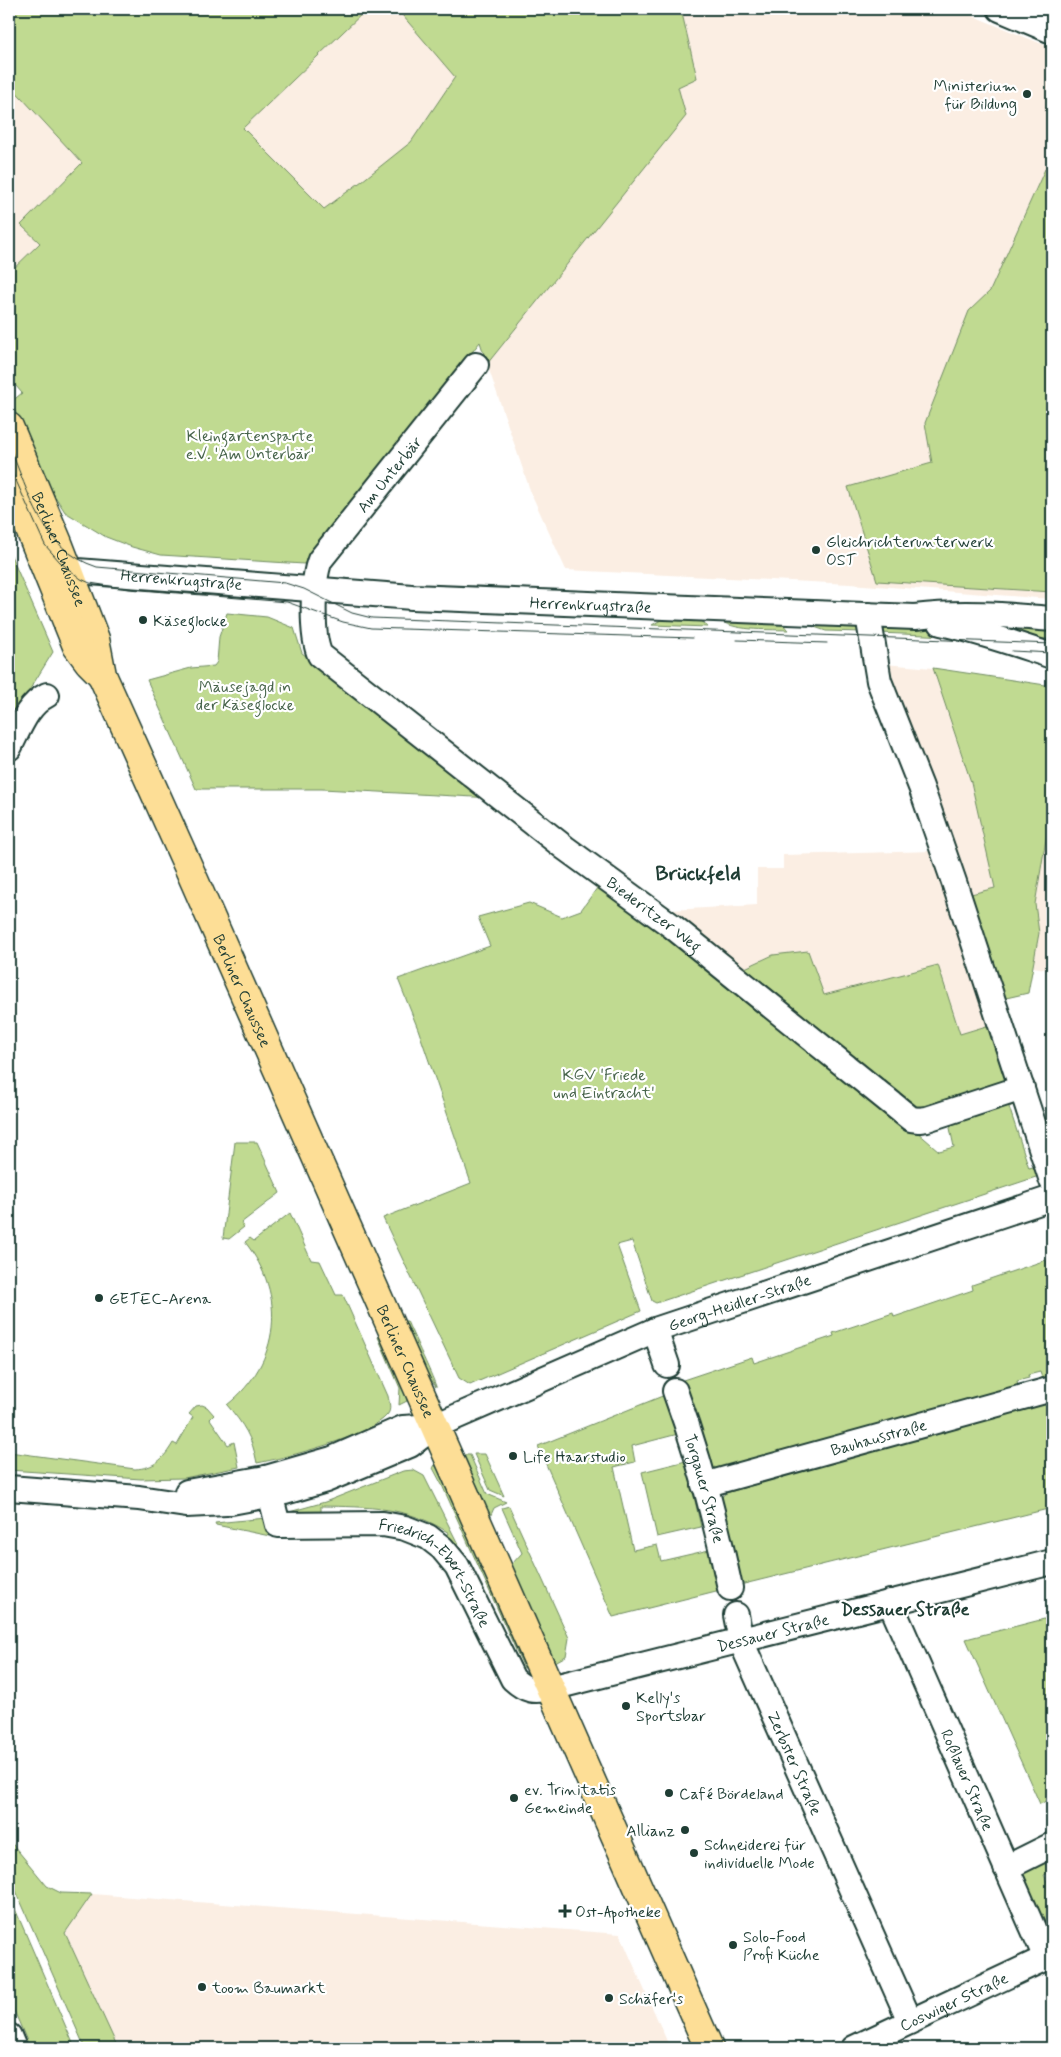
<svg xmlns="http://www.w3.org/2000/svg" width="1061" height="2057" viewBox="0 0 1061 2057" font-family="Mynerve,sans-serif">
  <rect width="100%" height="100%" fill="#fff"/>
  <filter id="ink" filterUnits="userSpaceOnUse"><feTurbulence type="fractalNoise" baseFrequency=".02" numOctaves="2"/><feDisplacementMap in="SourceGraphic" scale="10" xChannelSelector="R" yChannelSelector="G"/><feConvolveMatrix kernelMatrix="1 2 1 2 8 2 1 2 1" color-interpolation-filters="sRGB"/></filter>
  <g filter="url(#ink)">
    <g fill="#fbeee3">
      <path d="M 9,9 L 514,9 L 400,166 L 290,239 L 9,377 Z"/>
      <path d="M 681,9 L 956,9 L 1052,48 L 1052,599 L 850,584 L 566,570 L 531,493 L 487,364 L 599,224 L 680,94 L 678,87 L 697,78 Z"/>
      <path d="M 884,664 L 933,668 L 971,782 L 995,888 L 963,896 Z"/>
      <path d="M 1050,815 L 1052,815 L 1052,970 L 1033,967 L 1039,933 L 1035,904 Z"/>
      <path d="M 935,851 L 993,1024 L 960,1034 L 938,965 L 824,995 L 773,955 L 745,968 L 671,910 L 757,905 L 757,869 L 783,869 L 783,855 Z"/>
      <path d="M 92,1894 L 620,1934 L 670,2048 L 118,2048 L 65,1933 Z"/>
    </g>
    <g fill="#c0da91" stroke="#708c62">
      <path d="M 9,9 L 367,9 L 243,128 L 324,209 L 362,181 L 411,142 L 455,77 L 397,9 L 681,9 L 697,78 L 678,87 L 686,116 L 487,364 L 480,342 L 304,564 L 161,555 L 132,547 L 106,537 L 65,512 L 51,490 L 11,402 L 22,393 L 9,378 L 9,273 L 40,243 L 21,225 L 82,163 L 9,84 Z"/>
      <path d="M 1031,9 L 1052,9 L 1052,18 Z"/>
      <path d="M 1045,169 L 1052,172 L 1052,592 L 877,581 L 848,487 L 932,463 L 925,423 L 969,311 L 990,291 Z"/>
      <path d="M 9,551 L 53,652 L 9,723 Z"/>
      <path d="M 227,613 L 267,617 L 294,628 L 302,653 L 493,798 L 322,789 L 196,789 L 147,680 L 191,668 L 214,666 L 217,662 L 219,637 Z"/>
      <path d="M 668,616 L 695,617 L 708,627 L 652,625 Z"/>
      <path d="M 715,618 L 780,621 L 788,630 C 763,629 736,632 715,618 Z"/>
      <path d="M 797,621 L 857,623 L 863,632 L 826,631 Z"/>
      <path d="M 1029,623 L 1052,625 L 1052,639 L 1016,638 L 987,628 Z"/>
      <path d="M 886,626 L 932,628 L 972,637 L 879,633 L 882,628 Z"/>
      <path d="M 933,668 L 1052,686 L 1052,815 L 1050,816 L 1035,904 L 1039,933 L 1028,993 L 993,1001 L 963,896 L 995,888 L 971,782 Z"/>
      <path d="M 603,880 L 901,1118 L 939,1151 L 954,1147 L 950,1128 L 954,1112 L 1014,1093 L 1021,1102 L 1009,1107 L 1029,1168 L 1041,1165 L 1042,1175 L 656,1303 L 652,1301 L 632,1241 L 617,1245 L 641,1311 L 470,1385 L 459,1378 L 383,1218 L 471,1183 L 418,1029 L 398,979 L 490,946 L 478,917 L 529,903 L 562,917 L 581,910 Z"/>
      <path d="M 808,951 L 824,995 L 938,965 L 960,1034 L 993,1024 L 1011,1081 L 921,1110 L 745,968 L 773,955 Z"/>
      <path d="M 235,1142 L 257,1142 L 280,1193 L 241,1223 L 244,1227 L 229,1239 L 223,1238 Z"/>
      <path d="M 290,1213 L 311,1260 L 320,1261 L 336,1295 L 343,1295 L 388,1396 C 389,1402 392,1410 387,1415 C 370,1436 285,1458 257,1463 C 252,1437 244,1425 227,1405 C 281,1362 287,1295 245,1242 L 250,1238 L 254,1241 Z"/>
      <path d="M 1046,1260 L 1052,1280 L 1052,1375 L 1042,1378 L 1040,1372 L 1028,1375 L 1029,1378 L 1017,1381 L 1018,1387 L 717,1472 L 711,1468 L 702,1434 L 683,1380 L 752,1357 L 754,1363 L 834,1336 L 833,1333 L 893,1313 L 894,1317 L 973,1290 L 972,1285 Z"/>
      <path d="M 404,1321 L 407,1321 C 411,1331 436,1383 436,1387 L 424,1368 Z"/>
      <path d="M 382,1336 L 407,1395 L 407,1401 L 399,1405 L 400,1388 L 378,1337 Z"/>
      <path d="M 665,1395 L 678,1434 L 632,1446 L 635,1462 L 614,1467 L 633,1550 L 657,1545 L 661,1561 L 709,1550 L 720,1590 L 613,1617 L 538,1446 Z"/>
      <path d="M 1052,1399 L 1052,1508 L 740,1585 L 719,1499 L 726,1493 Z"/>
      <path d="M 202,1405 L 207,1407 L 214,1415 L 210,1419 L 228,1445 L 234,1442 L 239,1467 L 184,1478 L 141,1479 L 9,1470 L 9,1452 L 135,1469 C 154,1468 163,1460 173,1443 L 177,1445 L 193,1417 L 189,1414 L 196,1406 Z"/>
      <path d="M 474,1454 L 485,1454 L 504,1496 L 490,1490 Z"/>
      <path d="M 464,1455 L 470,1455 L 487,1494 L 506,1502 L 494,1508 L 490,1517 Z"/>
      <path d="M 686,1461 L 701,1527 L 657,1537 L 642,1472 Z"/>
      <path d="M 435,1465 L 446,1482 L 528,1667 L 524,1668 L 442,1485 L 433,1468 Z"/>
      <path d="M 413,1470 L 424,1476 L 472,1572 L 443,1546 L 449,1533 C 408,1506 368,1507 321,1506 L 321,1519 L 282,1514 L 325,1502 L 403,1471 Z"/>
      <path d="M 509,1506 L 569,1638 L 566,1656 L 555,1662 L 552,1659 L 511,1565 L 522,1553 L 502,1508 Z"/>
      <path d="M 266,1518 L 270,1536 L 216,1525 L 215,1523 Z"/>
      <path d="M 1052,1617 L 1052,1798 L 1040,1804 L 966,1639 Z"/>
      <path d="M 9,1840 L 47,1886 L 61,1893 L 92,1894 L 65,1933 L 118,2048 L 85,2048 L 9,1875 Z"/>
      <path d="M 1043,1862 L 1046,1865 L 1050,1872 L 1044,1875 L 1052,1893 L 1052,1941 L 1049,1942 L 1019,1873 Z"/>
      <path d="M 9,1895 L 75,2048 L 30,2048 L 9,1999 Z"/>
    </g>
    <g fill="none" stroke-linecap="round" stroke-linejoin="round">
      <defs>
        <g id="minor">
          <path d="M 1000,9 L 1052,31"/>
          <path id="s1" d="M 476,365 L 320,560 C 312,580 311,636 320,655 L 565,848 L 672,926 L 911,1119 L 919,1120 L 927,1119 L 1022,1088"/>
          <path id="s2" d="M 51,574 L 77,571 L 412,597 L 915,617 C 961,611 1006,615 1052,619"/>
          <path d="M 868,615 L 879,681 L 921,787 L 954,882 L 1052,1181"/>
          <path d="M 941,623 C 979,631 1015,644 1052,656"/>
          <path d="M 9,748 C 19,729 27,705 47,695"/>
          <path d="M 655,1330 L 667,1365"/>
          <path id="s3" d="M 675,1391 C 698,1454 716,1521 730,1588"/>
          <path id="s4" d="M 266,1478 L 278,1525 L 383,1524 L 405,1528 L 428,1537 L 442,1548 L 457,1566 L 513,1679 C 526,1691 534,1692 551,1688 L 1052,1562"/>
          <path id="s5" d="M 704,1485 L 1052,1389"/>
          <path id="s6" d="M 9,1488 L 139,1498 L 186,1505 L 226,1503 L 285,1492 L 326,1480 L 410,1445 L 435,1426 L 655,1330 L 1052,1198"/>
          <path d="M 187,1492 L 266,1478 L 332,1459 L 403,1428 L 435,1426"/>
          <path id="s7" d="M 890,1602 L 1046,1958"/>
          <path id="s8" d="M 736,1615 L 741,1641 L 910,2021"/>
          <path d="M 1006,1868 L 1052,1845"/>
          <path d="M 9,2036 L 14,2048"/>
          <path id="s9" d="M 854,2048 L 1052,1955"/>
        </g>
        <g id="major">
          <path id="s10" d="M 9,427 L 58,543 L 95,639 L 102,675 L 187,864 L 709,2048"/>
          <path d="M 9,478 L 77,646 L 89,662 L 101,674"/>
        </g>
      </defs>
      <use href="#minor" stroke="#1f3d34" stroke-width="28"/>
      <use href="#major" stroke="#1f3d34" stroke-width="31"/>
      <use href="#minor" stroke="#fff" stroke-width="24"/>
      <use href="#major" stroke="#fdde96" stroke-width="28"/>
      <g stroke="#1f3d34" stroke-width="1">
        <path d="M 9,446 C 30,494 41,549 97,567 L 285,583 L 304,589 L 352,613 L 372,618 L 1052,644"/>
        <path d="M 9,465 L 45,545 L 60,562 L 81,579 L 90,583 L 129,589 L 287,602 L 343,622 L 371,628 L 692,638"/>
        <path d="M 737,640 L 827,643"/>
        <path d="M 1012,651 L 1052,653"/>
      </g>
    </g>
  </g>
  <g fill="#1f3d34" stroke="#fff" stroke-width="2">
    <circle cx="1027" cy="94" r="5"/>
    <circle cx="816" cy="550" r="5"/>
    <circle cx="143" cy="620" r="5"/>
    <circle cx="99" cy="1298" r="5"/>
    <circle cx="513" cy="1456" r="5"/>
    <circle cx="626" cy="1706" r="5"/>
    <circle cx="669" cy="1793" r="5"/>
    <circle cx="514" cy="1798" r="5"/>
    <circle cx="685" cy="1830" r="5"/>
    <circle cx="694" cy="1853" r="5"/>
    <path d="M562.5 1903.5h5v5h5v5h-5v5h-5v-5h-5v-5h5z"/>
    <circle cx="733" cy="1945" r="5"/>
    <circle cx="202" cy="1987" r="5"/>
    <circle cx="609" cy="1998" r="5"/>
  </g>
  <g text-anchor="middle" stroke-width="4.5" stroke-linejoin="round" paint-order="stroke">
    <g font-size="16" fill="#1f3d34" stroke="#fff" text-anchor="start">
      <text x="1017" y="91" text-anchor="end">Ministerium<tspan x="1017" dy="18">für Bildung</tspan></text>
      <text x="826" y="547">Gleichrichterunterwerk<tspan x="826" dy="18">OST</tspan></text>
      <text x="153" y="626">Käseglocke</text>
      <text x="109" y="1304">GETEC-Arena</text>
      <text x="523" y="1462">Life Haarstudio</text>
      <text x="636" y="1703">Kelly's<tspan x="636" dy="18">Sportsbar</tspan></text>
      <text x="524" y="1795">ev. Trinitatis<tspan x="524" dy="18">Gemeinde</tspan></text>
      <text x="679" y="1799">Café Bördeland</text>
      <text x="675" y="1836" text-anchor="end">Allianz</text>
      <text x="704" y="1850">Schneiderei für<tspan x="704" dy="18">individuelle Mode</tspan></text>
      <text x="575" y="1917">Ost-Apotheke</text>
      <text x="743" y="1942">Solo-Food<tspan x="743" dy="18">Profi Küche</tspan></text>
      <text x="212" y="1993">toom Baumarkt</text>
      <text x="619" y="2004">Schäfer's</text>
    </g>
    <g font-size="16" fill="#47644b" stroke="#fff">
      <text x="250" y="441">Kleingartensparte<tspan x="250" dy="18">e.V. 'Am Unterbär'</tspan></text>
      <text x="245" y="692">Mäusejagd in<tspan x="245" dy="18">der Käseglocke</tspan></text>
      <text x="604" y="1080">KGV 'Friede<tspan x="604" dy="18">und Eintracht'</tspan></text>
    </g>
    <g font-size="16" fill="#1f3d34" stroke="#fff">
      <text transform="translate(389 474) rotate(-51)" y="6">Am Unterbär</text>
      <text dy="6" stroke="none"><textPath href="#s10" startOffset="132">Berliner Chaussee</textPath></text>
      <text dy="6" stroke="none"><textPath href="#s2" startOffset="131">Herrenkrugstraße</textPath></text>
      <text dy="6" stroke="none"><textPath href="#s2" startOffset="541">Herrenkrugstraße</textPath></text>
      <text dy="6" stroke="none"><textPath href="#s1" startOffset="769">Biederitzer Weg</textPath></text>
      <text dy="6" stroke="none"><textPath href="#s10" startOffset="611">Berliner Chaussee</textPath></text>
      <text dy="6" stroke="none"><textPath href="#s6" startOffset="772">Georg-Heidler-Straße</textPath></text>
      <text dy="6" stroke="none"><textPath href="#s10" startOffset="1016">Berliner Chaussee</textPath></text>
      <text dy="6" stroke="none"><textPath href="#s5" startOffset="181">Bauhausstraße</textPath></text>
      <text dy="6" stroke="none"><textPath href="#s3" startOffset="102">Torgauer Straße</textPath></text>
      <text dy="6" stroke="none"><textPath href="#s4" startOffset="229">Friedrich-Ebert-Straße</textPath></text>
      <text dy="6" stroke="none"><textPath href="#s4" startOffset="638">Dessauer Straße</textPath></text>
      <text dy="6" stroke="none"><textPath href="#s8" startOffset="160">Zerbster Straße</textPath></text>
      <text dy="6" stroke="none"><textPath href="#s7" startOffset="194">Roßlauer Straße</textPath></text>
      <text dy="6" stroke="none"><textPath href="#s9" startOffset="110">Coswiger Straße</textPath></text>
    </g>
    <g font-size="18" font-weight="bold" fill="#1f3d34" stroke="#fff">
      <text x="905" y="1615">Dessauer Straße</text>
    </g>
    <g font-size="21" font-weight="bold" fill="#1f3d34" stroke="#fff">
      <text x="698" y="880">Brückfeld</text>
    </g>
  </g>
  <rect width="1061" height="2057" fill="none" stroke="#fff" stroke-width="30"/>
  <rect x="15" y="15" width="1031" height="2027" fill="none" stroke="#1f3d34" stroke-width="2" filter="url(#ink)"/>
</svg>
